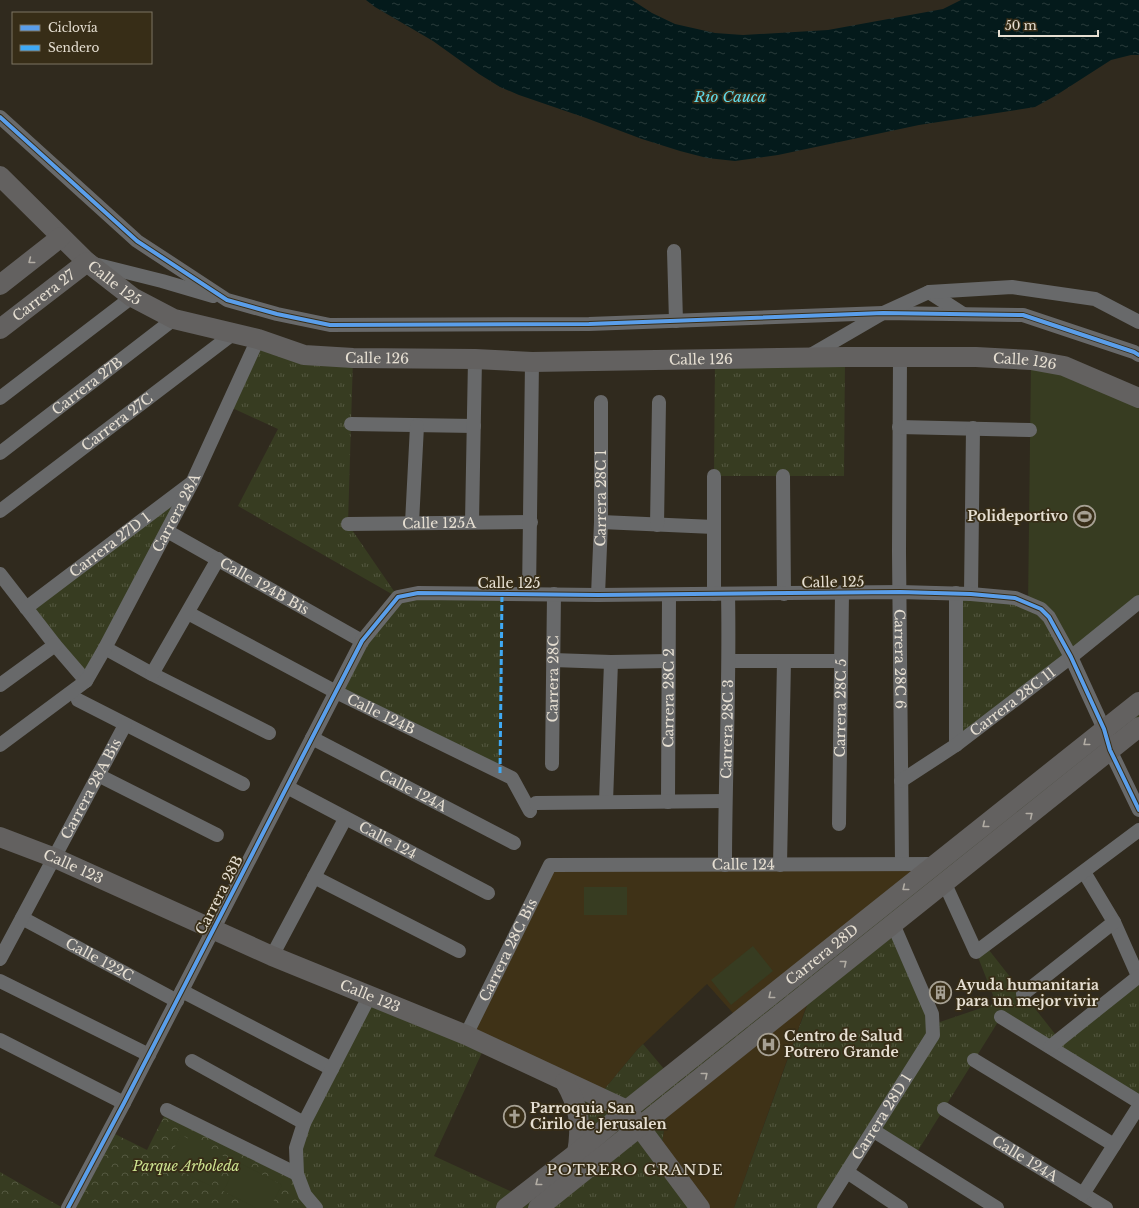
<svg xmlns="http://www.w3.org/2000/svg" width="1139" height="1208" viewBox="0 0 1139 1208" font-family="'Libre Baskerville',serif">
  <defs>
    <pattern id="grass-tufts" width="24" height="20" patternUnits="userSpaceOnUse"><rect width="24" height="20" fill="#373c21"/><path d="M3 7l-1-3M5 7V3M7 7l1-3M15 17l-1-3M17 17v-4M19 17l1-3" fill="none" stroke="#545840"/></pattern>
    <pattern id="forest-crowns" width="20" height="18" patternUnits="userSpaceOnUse"><rect width="20" height="18" fill="#373c21"/><path d="M2 6a3 3 0 1 1 6 0M12 15a3 3 0 1 1 6 0" fill="none" stroke="#545840"/></pattern>
    <pattern id="water-ripples" width="26" height="14" patternUnits="userSpaceOnUse"><rect width="26" height="14" fill="#041a1b"/><path d="M2 4q2-2 4 0t4 0M15 11q2-2 4 0t4 0" fill="none" stroke="#293b3b"/></pattern>
  </defs>
  <rect width="100%" height="100%" fill="#302a1e"/>
  <g fill="#3f3217">
    <path d="M 936,864 L 740,1021 L 707,984 L 637,1050 L 598,1097 L 466,1035 L 550,865 Z"/>
    <path d="M 813,988 L 734,1208 L 700,1208 L 662,1145 L 665,1121 L 669,1110 Z"/>
  </g>
  <g fill="url(#grass-tufts)">
    <path d="M 258,339 L 353,358 L 348,524 L 398,597 L 502,594 L 500,773 L 336,692 L 397,597 L 238,506 L 278,429 L 228,406 Z"/>
    <path d="M 845,357 L 844,476 L 714,476 L 715,359 Z"/>
    <path d="M 193,481 L 86,681 L 26,608 Z"/>
    <path d="M 956,593 L 1041,609 L 1071,657 L 956,745 Z"/>
    <path d="M 1139,702 L 1139,727 L 893,924 L 934,1024 L 996,1003 L 976,952 L 985,945 L 1059,1039 L 1139,976 L 1139,1102 L 1001,1017 L 914,1157 L 874,1131 L 824,1208 L 734,1208 L 813,989 L 669,1110 L 665,1121 L 662,1145 L 700,1208 L 316,1208 L 297,1174 L 304,1123 L 369,997 L 486,1044 L 434,1156 L 521,1196 L 577,1153 L 572,1094 L 598,1097 L 637,1050 L 643,1044 L 670,1076 Z"/>
  </g>
  <g fill="url(#forest-crowns)">
    <path d="M 167,1110 L 297,1174 L 316,1208 L 68,1208 L 109,1131 L 147,1150 Z"/>
    <path d="M 0,1172 L 63,1208 L 0,1208 Z"/>
  </g>
  <g fill="#373c21">
    <path d="M 1031,360 L 1139,398 L 1139,602 L 1071,657 L 1049,617 L 1028,604 Z"/>
    <rect x="584" y="887" width="43" height="28"/>
    <path d="M 753,946 L 773,971 L 731,1005 L 711,980 Z"/>
    <path d="M 181,1135 L 225,1157 L 211,1186 L 166,1164 Z"/>
    <path d="M 238,1162 L 282,1185 L 270,1208 L 256,1208 L 223,1191 Z"/>
  </g>
  <path fill="url(#water-ripples)" d="M 366,0 L 632,0 L 652,13 L 675,24 L 715,33 L 743,35 L 828,30 L 943,9 L 961,0 L 1139,0 L 1139,55 L 1131,55 L 1111,60 L 1055,96 L 1035,107 L 919,125 L 778,155 L 735,161 L 707,158 L 680,151 L 642,139 L 586,118 L 519,95 L 500,87 L 479,74 L 433,41 L 375,7 Z"/>
  <g fill="none" stroke-linecap="round" stroke-linejoin="round">
    <g stroke="#68696a" stroke-width="14">
      <path d="M 0,117 L 137,241 L 227,300 L 277,314 L 330,325 L 589,324 L 883,313 L 1023,315 L 1134,352 L 1139,355"/>
      <path d="M 674,251 L 676,321"/>
      <path d="M 94,264 L 162,281 L 213,296"/>
      <path d="M 929,292 L 963,314"/>
      <path d="M 809,356 L 883,313 L 929,292 L 1012,287 L 1095,299 L 1139,322"/>
      <path id="s1" d="M 900,357 L 899,552 L 902,864"/>
      <path d="M 0,398 L 132,297"/>
      <path d="M 351,424 L 474,426"/>
      <path d="M 899,427 L 1030,430"/>
      <path id="s2" d="M 0,453 L 174,319"/>
      <path d="M 783,476 L 784,594"/>
      <path id="s3" d="M 0,511 L 234,333"/>
      <path d="M 472,522 L 475,359"/>
      <path d="M 601,522 L 714,527"/>
      <path d="M 412,523 L 417,426"/>
      <path id="s4" d="M 348,524 L 531,522"/>
      <path d="M 657,525 L 659,402"/>
      <path id="s5" d="M 167,531 L 362,641"/>
      <path d="M 0,574 L 55,645 L 86,681"/>
      <path d="M 529,594 L 532,362"/>
      <path d="M 714,594 L 714,476"/>
      <path d="M 971,594 L 973,428"/>
      <path id="s6" d="M 598,595 L 601,522 L 601,402"/>
      <path id="s7" d="M 26,608 L 190,484"/>
      <path id="s8" d="M 188,613 L 336,692 L 512,778 L 530,811"/>
      <path d="M 105,648 L 152,674 L 269,733"/>
      <path d="M 553,660 L 611,662 L 668,661"/>
      <path d="M 729,661 L 841,661"/>
      <path d="M 152,674 L 218,559"/>
      <path d="M 0,685 L 55,645"/>
      <path d="M 78,700 L 243,784"/>
      <path id="s9" d="M 312,738 L 514,843"/>
      <path id="s10" d="M 0,745 L 86,681 L 105,648 L 193,481 L 258,339"/>
      <path d="M 956,745 L 956,593"/>
      <path id="s11" d="M 552,764 L 554,594"/>
      <path d="M 98,775 L 217,835"/>
      <path id="s12" d="M 901,781 L 956,745 L 1071,657 L 1139,602"/>
      <path id="s13" d="M 287,787 L 488,893"/>
      <path d="M 606,802 L 611,662"/>
      <path id="s14" d="M 668,802 L 669,595"/>
      <path d="M 536,803 L 725,801"/>
      <path id="s15" d="M 839,824 L 842,593"/>
      <path id="s16" d="M 725,865 C 725,774 730,684 728,594"/>
      <path d="M 780,865 L 784,661"/>
      <path d="M 1084,872 L 1114,922 L 1138,976"/>
      <path d="M 314,877 L 459,951"/>
      <path d="M 945,884 L 976,952 L 1139,830"/>
      <path id="s17" d="M 22,918 L 177,1001"/>
      <path d="M 272,956 L 345,819"/>
      <path id="s18" d="M 0,959 L 125,725"/>
      <path d="M 0,981 L 149,1055"/>
      <path d="M 182,991 L 332,1069"/>
      <path d="M 1023,994 L 1114,922"/>
      <path d="M 1001,1017 L 1139,1102"/>
      <path id="s19" d="M 466,1035 L 550,865 L 936,864"/>
      <path d="M 0,1040 L 124,1103"/>
      <path d="M 1050,1047 L 1139,976"/>
      <path d="M 974,1060 L 1114,1145"/>
      <path d="M 192,1061 L 304,1123"/>
      <path id="s20" d="M 944,1109 L 1106,1208"/>
      <path d="M 167,1110 L 297,1174"/>
      <path d="M 874,1131 L 997,1208"/>
      <path d="M 847,1172 L 901,1208"/>
      <path d="M 1083,1194 L 1139,1106"/>
      <path d="M 68,1208 L 124,1103 L 362,641 L 398,597 L 418,593 L 598,595 L 900,592 L 971,594 L 1015,598 L 1041,609 L 1049,617 L 1071,657 L 1104,729 L 1110,750 L 1139,810"/>
      <path d="M 316,1208 L 305,1195 L 297,1174 L 296,1148 L 304,1123 L 369,997"/>
      <path id="s21" d="M 824,1208 L 933,1035 L 932,1014 L 893,924"/>
    </g>
    <g stroke="#636160" stroke-width="20">
      <path id="s22" d="M 0,176 L 87,262 L 132,297 L 174,319 L 258,339 L 304,355 L 353,358 L 475,359 L 532,362 L 845,357 L 976,357 L 1031,360 L 1064,366 L 1139,398"/>
      <path d="M 0,285 L 61,237"/>
      <path id="s23" d="M 0,329 L 87,262"/>
      <path id="s24" d="M 0,837 L 55,858 L 272,956 L 466,1035 L 627,1110 L 700,1208"/>
      <path d="M 565,1082 C 579,1106 582,1125 577,1153"/>
      <path id="s25" d="M 506,1208 L 577,1153 L 627,1110 L 1139,702"/>
      <path d="M 538,1208 L 1139,727"/>
    </g>
    <path stroke="#3fa9f5" stroke-width="3" stroke-dasharray="6 3" stroke-linecap="butt" d="M 500,773 L 502,594"/>
    <defs>
      <g id="cycleway">
        <path d="M 0,117 L 137,241 L 227,300 L 277,314 L 330,325 L 589,324 L 883,313 L 1023,315 L 1134,352 L 1139,355"/>
        <path d="M 68,1208 L 124,1103 L 362,641 L 398,597 L 418,593 L 598,595 L 900,592 L 971,594 L 1015,598 L 1041,609 L 1049,617 L 1071,657 L 1104,729 L 1110,750 L 1139,810"/>
      </g>
    </defs>
    <use href="#cycleway" stroke="#372d17" stroke-width="6"/>
    <use href="#cycleway" stroke="#5a9eea" stroke-width="4"/>
  </g>
  <defs><path id="oneway-chevron" d="M-2-3.5L2.5 0L-2 3.5" fill="none" stroke-width="1.6" stroke-linecap="round" stroke-linejoin="round"/></defs>
  <g stroke="#b2ada4">
    <use href="#oneway-chevron" transform="translate(31 261) rotate(142)"/>
    <use href="#oneway-chevron" transform="translate(1086 743) rotate(141)"/>
    <use href="#oneway-chevron" transform="translate(1030 815) rotate(-39)"/>
    <use href="#oneway-chevron" transform="translate(985 825) rotate(141)"/>
    <use href="#oneway-chevron" transform="translate(905 888) rotate(141)"/>
    <use href="#oneway-chevron" transform="translate(844 963) rotate(-39)"/>
    <use href="#oneway-chevron" transform="translate(771 996) rotate(141)"/>
    <use href="#oneway-chevron" transform="translate(705 1075) rotate(-39)"/>
    <use href="#oneway-chevron" transform="translate(538 1183) rotate(142)"/>
  </g>
  <defs>
    <symbol id="stadium-ring" viewBox="-11 -11 22 22"><circle r="9.5" fill="#372d17" stroke="#a6a093" stroke-width="1.5"/><path d="M0-5a6.5 5 0 1 0 0 10a6.5 5 0 1 0 0-10ZM-3.5-1.8h7v3.6h-7Z" fill="#a6a093"/></symbol>
    <symbol id="building-ring" viewBox="-11 -11 22 22"><circle r="9.5" fill="#372d17" stroke="#a6a093" stroke-width="1.5"/><path d="M-4-6H4V6H1V3H-1V6H-4ZM-2.5-4.3h1.7v1.8h-1.7ZM.8-4.3h1.7v1.8H.8ZM-2.5-1h1.7V.8h-1.7ZM.8-1h1.7V.8H.8Z" fill="#a6a093"/></symbol>
    <symbol id="hospital-ring" viewBox="-11 -11 22 22"><circle r="9.5" fill="#372d17" stroke="#a6a093" stroke-width="1.5"/><path d="M-5-5h3v3.5h4V-5h3V5h-3V1.5h-4V5h-3Z" fill="#a6a093"/></symbol>
    <symbol id="church-ring" viewBox="-11 -11 22 22"><circle r="9.5" fill="#372d17" stroke="#a6a093" stroke-width="1.5"/><path d="M-1.2-6h2.4v3.5h3.3v2.4h-3.3V6h-2.4V-.1h-3.3v-2.4h3.3Z" fill="#a6a093"/></symbol>
  </defs>
  <g fill-rule="evenodd">
    <use href="#stadium-ring" x="1072" y="504" width="25" height="25"/>
    <use href="#building-ring" x="928" y="980" width="25" height="25"/>
    <use href="#hospital-ring" x="756" y="1032" width="25" height="25"/>
    <use href="#church-ring" x="502" y="1104" width="25" height="25"/>
  </g>
  <g text-anchor="middle" stroke-width="3.5" stroke-linejoin="round" paint-order="stroke">
    <g font-size="14" fill="#e6dfd2" stroke="#372d17">
      <text dy="5" stroke="none"><textPath href="#s22" startOffset="157">Calle 125</textPath></text>
      <text dy="5" stroke="none"><textPath href="#s23" startOffset="55">Carrera 27</textPath></text>
      <text dy="5" stroke="none"><textPath href="#s22" startOffset="435">Calle 126</textPath></text>
      <text dy="5" stroke="none"><textPath href="#s22" startOffset="759">Calle 126</textPath></text>
      <text dy="5" stroke="none"><textPath href="#s22" startOffset="1083">Calle 126</textPath></text>
      <text dy="5" stroke="none"><textPath href="#s2" startOffset="110">Carrera 27B</textPath></text>
      <text dy="5" stroke="none"><textPath href="#s3" startOffset="147">Carrera 27C</textPath></text>
      <text dy="5" stroke="none"><textPath href="#s6" startOffset="97">Carrera 28C 1</textPath></text>
      <text dy="5" stroke="none"><textPath href="#s10" startOffset="298">Carrera 28A</textPath></text>
      <text dy="5" stroke="none"><textPath href="#s4" startOffset="91">Calle 125A</textPath></text>
      <text dy="5" stroke="none"><textPath href="#s7" startOffset="105">Carrera 27D 1</textPath></text>
      <text transform="translate(833 582) rotate(-1)" y="5">Calle 125</text>
      <text x="509" y="588">Calle 125</text>
      <text dy="5" stroke="none"><textPath href="#s5" startOffset="112">Calle 124B Bis</textPath></text>
      <text dy="5" stroke="none"><textPath href="#s1" startOffset="302">Carrera 28C 6</textPath></text>
      <text dy="5" stroke="none"><textPath href="#s11" startOffset="85">Carrera 28C</textPath></text>
      <text dy="5" stroke="none"><textPath href="#s14" startOffset="104">Carrera 28C 2</textPath></text>
      <text dy="5" stroke="none"><textPath href="#s12" startOffset="137">Carrera 28C 11</textPath></text>
      <text dy="5" stroke="none"><textPath href="#s15" startOffset="116">Carrera 28C 5</textPath></text>
      <text dy="5" stroke="none"><textPath href="#s8" startOffset="218">Calle 124B</textPath></text>
      <text dy="5" stroke="none"><textPath href="#s16" startOffset="136">Carrera 28C 3</textPath></text>
      <text dy="5" stroke="none"><textPath href="#s18" startOffset="193">Carrera 28A Bis</textPath></text>
      <text dy="5" stroke="none"><textPath href="#s9" startOffset="114">Calle 124A</textPath></text>
      <text dy="5" stroke="none"><textPath href="#s13" startOffset="114">Calle 124</textPath></text>
      <text dy="5" stroke="none"><textPath href="#s19" startOffset="383">Calle 124</textPath></text>
      <text dy="5" stroke="none"><textPath href="#s24" startOffset="79">Calle 123</textPath></text>
      <text transform="translate(219 895) rotate(-63)" y="5">Carrera 28B</text>
      <text dy="5" stroke="none"><textPath href="#s19" startOffset="95">Carrera 28C Bis</textPath></text>
      <text dy="5" stroke="none"><textPath href="#s25" startOffset="405">Carrera 28D</textPath></text>
      <text dy="5" stroke="none"><textPath href="#s17" startOffset="88">Calle 122C</textPath></text>
      <text dy="5" stroke="none"><textPath href="#s24" startOffset="403">Calle 123</textPath></text>
      <text dy="5" stroke="none"><textPath href="#s21" startOffset="108">Carrera 28D 1</textPath></text>
      <text dy="5" stroke="none"><textPath href="#s20" startOffset="95">Calle 124A</textPath></text>
    </g>
    <g font-size="14" font-weight="bold" fill="#e6dfd2" stroke="#372d17" text-anchor="start">
      <text x="1068" y="521" text-anchor="end">Polideportivo</text>
      <text x="956" y="990">Ayuda humanitaria<tspan x="956" dy="16">para un mejor vivir</tspan></text>
      <text x="784" y="1041">Centro de Salud<tspan x="784" dy="16">Potrero Grande</tspan></text>
      <text x="530" y="1113">Parroquia San<tspan x="530" dy="16">Cirilo de Jerusalen</tspan></text>
    </g>
    <g font-size="14" font-style="italic" fill="#cde390" stroke="#372d17">
      <text x="186" y="1171">Parque Arboleda</text>
    </g>
    <g font-size="15" font-style="italic" fill="#60dae9" stroke="#372d17">
      <text x="730" y="102">Río Cauca</text>
    </g>
    <g font-size="15" letter-spacing="1" fill="#e6dfd2" stroke="#372d17">
      <text x="635" y="1175">POTRERO GRANDE</text>
    </g>
  </g>
  <rect x="12" y="12" width="140" height="52" fill="#372d17" stroke="#7d7462"/>
  <rect x="20" y="25" width="20" height="6" fill="#5a9eea" stroke="#7d7462"/>
  <text x="48" y="32" font-size="12" fill="#e6dfd2">Ciclovía</text>
  <rect x="20" y="45" width="20" height="6" fill="#3fa9f5" stroke="#7d7462"/>
  <text x="48" y="52" font-size="12" fill="#e6dfd2">Sendero</text>
  <path d="M999 30v6h99v-6" fill="none" stroke="#e6dfd2" stroke-width="2"/>
  <text x="1005" y="30" font-size="12" fill="#e6dfd2" stroke="#372d17" stroke-width="3" paint-order="stroke">50 m</text>
</svg>
